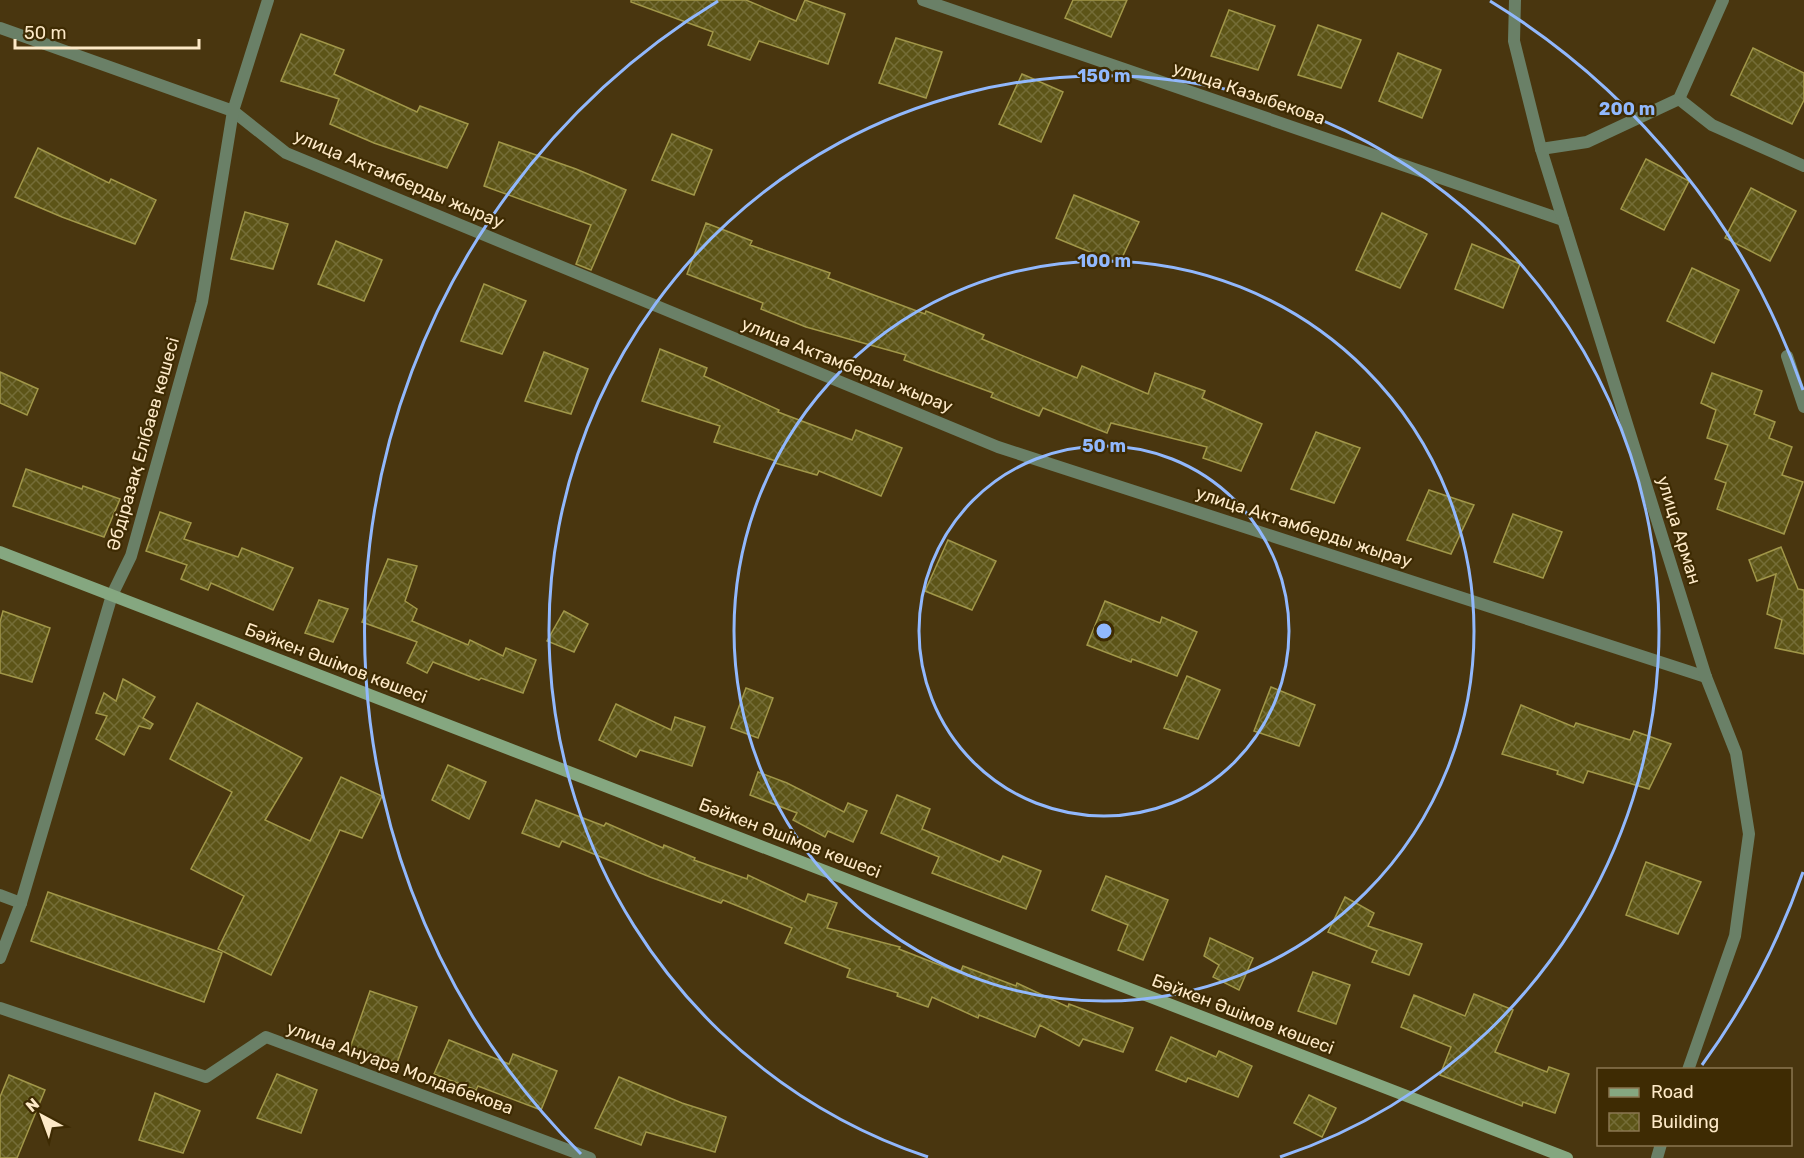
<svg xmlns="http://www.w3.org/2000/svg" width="1804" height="1158" viewBox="0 0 1804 1158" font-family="Rubik,sans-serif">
  <defs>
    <pattern id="building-cross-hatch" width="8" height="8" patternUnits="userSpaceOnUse" patternTransform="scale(1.5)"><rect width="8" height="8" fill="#5c5417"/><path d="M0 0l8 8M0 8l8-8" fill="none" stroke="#746d37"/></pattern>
  </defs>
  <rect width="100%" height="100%" fill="#49360f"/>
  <g fill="url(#building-cross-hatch)" stroke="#a19749" stroke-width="1.5">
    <path d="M 631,0 L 746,0 L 796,21 L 805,0 L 845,14 L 828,64 L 759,41 L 750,60 L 708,45 L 713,32 L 631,2 Z"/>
    <path d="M 1073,0 L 1127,0 L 1111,37 L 1065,18 Z"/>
    <path d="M 1229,10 L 1275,26 L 1258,70 L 1211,56 Z"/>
    <path d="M 1318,25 L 1361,40 L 1341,88 L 1298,75 Z"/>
    <path d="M 301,34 L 344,50 L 334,74 L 417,112 L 420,106 L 468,124 L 447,168 L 374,143 L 330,124 L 339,99 L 281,81 Z"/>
    <path d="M 896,38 L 942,52 L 926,98 L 879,83 Z"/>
    <path d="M 1753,48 L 1804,73 L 1804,100 L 1792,124 L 1731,95 Z"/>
    <path d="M 1398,53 L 1441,70 L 1422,118 L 1379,101 Z"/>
    <path d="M 1022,74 L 1063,92 L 1041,142 L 999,124 Z"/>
    <path d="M 672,134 L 712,150 L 694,195 L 652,180 Z"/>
    <path d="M 499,142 L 576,169 L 626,190 L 591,270 L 576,264 L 591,225 L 484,186 Z"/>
    <path d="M 38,148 L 109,183 L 111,179 L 156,200 L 135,244 L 62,217 L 15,197 Z"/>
    <path d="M 1646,159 L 1689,181 L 1664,230 L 1621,209 Z"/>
    <path d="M 1751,188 L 1796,211 L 1770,261 L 1725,238 Z"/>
    <path d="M 1074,195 L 1139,222 L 1119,264 L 1056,238 Z"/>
    <path d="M 245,212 L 288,224 L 273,269 L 231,259 Z"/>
    <path d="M 1382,213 L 1427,234 L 1400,288 L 1356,270 Z"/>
    <path d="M 706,223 L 752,241 L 750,245 L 830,273 L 828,278 L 925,314 L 926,311 L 984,335 L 982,339 L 1077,378 L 1082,366 L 1148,394 L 1155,373 L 1205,391 L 1202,398 L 1262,424 L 1241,471 L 1203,458 L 1207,447 L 1111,423 L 1107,433 L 1043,408 L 1039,416 L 991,397 L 993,393 L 904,360 L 906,355 L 806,327 L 761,309 L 763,303 L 687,274 Z"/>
    <path d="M 336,241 L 382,260 L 364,301 L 318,284 Z"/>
    <path d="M 1472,244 L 1520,264 L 1503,308 L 1455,289 Z"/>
    <path d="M 1692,268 L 1739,290 L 1714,343 L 1667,321 Z"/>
    <path d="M 484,284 L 526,301 L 502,354 L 461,341 Z"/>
    <path d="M 660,349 L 707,368 L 704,376 L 779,410 L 778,412 L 852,440 L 856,430 L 902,448 L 881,496 L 819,471 L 817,475 L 775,463 L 776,461 L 714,442 L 720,426 L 642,401 Z"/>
    <path d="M 544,352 L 588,369 L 571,414 L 525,401 Z"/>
    <path d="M 0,372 L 38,389 L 27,415 L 0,403 Z"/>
    <path d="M 1712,373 L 1762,391 L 1754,414 L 1775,422 L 1769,438 L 1792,447 L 1782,475 L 1803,482 L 1784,534 L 1717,509 L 1726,483 L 1715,479 L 1728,445 L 1707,438 L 1716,410 L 1701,403 Z"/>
    <path d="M 1316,432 L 1360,448 L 1334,503 L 1291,489 Z"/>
    <path d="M 26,469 L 82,489 L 83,486 L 120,499 L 104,537 L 13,506 Z"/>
    <path d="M 1429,490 L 1474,505 L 1451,554 L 1407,540 Z"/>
    <path d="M 160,512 L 191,523 L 184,539 L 238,557 L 242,548 L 293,568 L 273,610 L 211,583 L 208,590 L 181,579 L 187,565 L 146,551 Z"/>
    <path d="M 1513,514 L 1562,532 L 1543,578 L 1494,562 Z"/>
    <path d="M 948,540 L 996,561 L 972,610 L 925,591 Z"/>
    <path d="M 1781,547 L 1798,589 L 1804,590 L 1804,654 L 1775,648 L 1782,620 L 1767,614 L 1776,574 L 1757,581 L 1749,560 Z"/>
    <path d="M 388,559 L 417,566 L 405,601 L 417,609 L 412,621 L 468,645 L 470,640 L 503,656 L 506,648 L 536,660 L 523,693 L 481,678 L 479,680 L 433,662 L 427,673 L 407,663 L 417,642 L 362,622 Z"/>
    <path d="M 319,600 L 348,609 L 333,642 L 305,633 Z"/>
    <path d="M 1105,601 L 1160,623 L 1162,617 L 1197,632 L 1177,676 L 1132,659 L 1131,662 L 1087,645 Z"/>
    <path d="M 3,611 L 50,628 L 32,682 L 0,673 L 0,622 Z"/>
    <path d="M 564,611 L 588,624 L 574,652 L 547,641 Z"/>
    <path d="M 1187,676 L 1220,690 L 1198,739 L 1164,728 Z"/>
    <path d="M 123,679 L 155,697 L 143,718 L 153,724 L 150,729 L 139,726 L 124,755 L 96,739 L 107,716 L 96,713 L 104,693 L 116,701 Z"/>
    <path d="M 1271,687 L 1315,705 L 1299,746 L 1254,731 Z"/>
    <path d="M 746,688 L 773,698 L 758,738 L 731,728 Z"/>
    <path d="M 197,703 L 302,758 L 265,820 L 310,841 L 341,777 L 382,796 L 362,838 L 340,830 L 271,975 L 218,949 L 244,896 L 191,869 L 232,792 L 170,759 Z"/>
    <path d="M 616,704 L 671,730 L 675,717 L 705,727 L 692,766 L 640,750 L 636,757 L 599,740 Z"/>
    <path d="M 1521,705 L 1574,727 L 1576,723 L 1630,740 L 1634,731 L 1671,744 L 1649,789 L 1588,771 L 1583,783 L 1557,774 L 1558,771 L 1502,754 Z"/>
    <path d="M 448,765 L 486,782 L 469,819 L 432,800 Z"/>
    <path d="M 758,772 L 787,783 L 844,812 L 848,803 L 867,811 L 853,842 L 828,831 L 825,837 L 793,820 L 797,813 L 750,795 Z"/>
    <path d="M 897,795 L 930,809 L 922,829 L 1000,862 L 1003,856 L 1041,871 L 1026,909 L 932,873 L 939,857 L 881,833 Z"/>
    <path d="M 536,800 L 604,826 L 606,823 L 663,848 L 664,845 L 695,858 L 694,860 L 747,879 L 748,875 L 805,902 L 808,894 L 837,903 L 827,928 L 900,947 L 899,949 L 960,973 L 963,966 L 1016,986 L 1017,983 L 1068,1007 L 1069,1004 L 1133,1028 L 1123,1052 L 1083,1039 L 1079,1046 L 1040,1025 L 1035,1037 L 979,1015 L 978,1018 L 932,997 L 928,1007 L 897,996 L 898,993 L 847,977 L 850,969 L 785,943 L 792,928 L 723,900 L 721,903 L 650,877 L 562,841 L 559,847 L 522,833 Z"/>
    <path d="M 1646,862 L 1701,882 L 1678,934 L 1626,915 Z"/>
    <path d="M 1106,876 L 1168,900 L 1143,960 L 1118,950 L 1128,925 L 1092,910 Z"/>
    <path d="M 48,892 L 222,953 L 204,1002 L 31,941 Z"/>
    <path d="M 1345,897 L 1374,913 L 1368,926 L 1422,944 L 1409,975 L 1372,962 L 1377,951 L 1328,932 Z"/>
    <path d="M 1210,938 L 1253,958 L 1239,990 L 1213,977 L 1219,965 L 1204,956 Z"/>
    <path d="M 1313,972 L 1350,985 L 1336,1024 L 1298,1011 Z"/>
    <path d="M 370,991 L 417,1007 L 397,1063 L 350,1048 Z"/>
    <path d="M 1474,994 L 1513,1010 L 1495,1052 L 1547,1072 L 1549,1067 L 1569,1074 L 1555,1113 L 1523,1102 L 1522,1106 L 1440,1075 L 1451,1047 L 1401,1027 L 1414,995 L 1465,1016 Z"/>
    <path d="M 1171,1037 L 1216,1057 L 1219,1051 L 1252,1066 L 1238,1097 L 1188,1078 L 1186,1082 L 1156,1070 Z"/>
    <path d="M 449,1040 L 509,1064 L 513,1054 L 557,1071 L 541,1110 L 478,1086 L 476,1090 L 434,1074 Z"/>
    <path d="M 277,1074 L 317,1090 L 301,1133 L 257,1118 Z"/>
    <path d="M 9,1075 L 45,1090 L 17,1158 L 0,1158 L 0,1097 Z"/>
    <path d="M 619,1077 L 682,1103 L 726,1117 L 715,1152 L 646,1132 L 641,1145 L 595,1128 Z"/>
    <path d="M 155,1093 L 200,1111 L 183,1153 L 139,1140 Z"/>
    <path d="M 1309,1095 L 1336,1108 L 1322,1137 L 1294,1123 Z"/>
  </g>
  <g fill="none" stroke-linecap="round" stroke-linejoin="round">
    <g stroke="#6a8067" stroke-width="12">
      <path d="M 1679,99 L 1712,125 L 1804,166"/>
      <path d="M 1787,356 L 1804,407"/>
    </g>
    <g stroke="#6a8067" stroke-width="12">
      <path d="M 923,0 L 1563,220"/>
      <path d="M 0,28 L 233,111 L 286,153 L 998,447 L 1706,677"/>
      <path d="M 1541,149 L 1587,142 L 1679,99 L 1723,0"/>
      <path d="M 112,595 L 131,556 L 202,302 L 233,111 L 268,0"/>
      <path d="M 0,895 L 21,903"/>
      <path d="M 0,1008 L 206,1077 L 266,1037 L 590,1158"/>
    </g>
    <g stroke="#6a8067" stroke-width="12">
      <path d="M 1515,0 L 1514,41 L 1541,149 L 1706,677 L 1736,753 L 1749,834 L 1735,936 L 1688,1070"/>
      <path d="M 0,958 L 21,903 L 112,595"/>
      <path d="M 1657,1158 L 1661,1144"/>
    </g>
    <path stroke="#85a780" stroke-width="12" d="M 0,552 L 1567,1158"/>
  </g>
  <g fill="none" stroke="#91b8fd" stroke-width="3">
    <circle cx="1104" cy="631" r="185"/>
    <circle cx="1104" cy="631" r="370"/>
    <path d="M928 1157A555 555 0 1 1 1280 1157"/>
    <path d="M1803 872A739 739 0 0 1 1702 1065M581 1154A739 739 0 0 1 718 1M1490 1A739 739 0 0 1 1803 390"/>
  </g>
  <g text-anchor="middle" stroke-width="4.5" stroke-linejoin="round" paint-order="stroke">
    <g font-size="18" fill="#fde9c7" stroke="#3e2b03">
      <text transform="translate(1249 93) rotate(19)" y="6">улица Казыбекова</text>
      <text transform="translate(399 179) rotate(23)" y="6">улица Актамберды жырау</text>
      <text transform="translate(847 365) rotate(22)" y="6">улица Актамберды жырау</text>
      <text transform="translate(143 444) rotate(-74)" y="6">Әбдіразақ Елібаев көшесі</text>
      <text transform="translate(1304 527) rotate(18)" y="6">улица Актамберды жырау</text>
      <text transform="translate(1679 530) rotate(73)" y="6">улица Арман</text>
      <text transform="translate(336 663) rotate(21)" y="6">Бәйкен Әшімов көшесі</text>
      <text transform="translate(790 838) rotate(21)" y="6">Бәйкен Әшімов көшесі</text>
      <text transform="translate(1243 1014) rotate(21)" y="6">Бәйкен Әшімов көшесі</text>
      <text transform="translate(400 1068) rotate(20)" y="6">улица Ануара Молдабекова</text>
    </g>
  </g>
  <circle cx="1104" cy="631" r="9" fill="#91b8fd" stroke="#3e2b03" stroke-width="3"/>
  <g font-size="18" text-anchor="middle" font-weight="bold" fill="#91b8fd" stroke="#3e2b03" stroke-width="4.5" stroke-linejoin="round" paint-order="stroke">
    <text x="1104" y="82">150 m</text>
    <text x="1627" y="115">200 m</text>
    <text x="1104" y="267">100 m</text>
    <text x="1104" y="452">50 m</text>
  </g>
  <rect x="1597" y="1068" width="195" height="78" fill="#3e2b03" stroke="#8a7751" stroke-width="1.5"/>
  <rect x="1609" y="1088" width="30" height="9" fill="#85a780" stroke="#8a7751" stroke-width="1.5"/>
  <text x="1651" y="1098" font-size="18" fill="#fde9c7">Road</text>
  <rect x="1609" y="1113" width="30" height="18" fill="url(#building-cross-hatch)" stroke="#8a7751" stroke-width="1.5"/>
  <text x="1651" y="1128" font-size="18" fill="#fde9c7">Building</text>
  <g transform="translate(42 1116) rotate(319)" stroke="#3e2b03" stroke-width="4.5" paint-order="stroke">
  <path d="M0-4.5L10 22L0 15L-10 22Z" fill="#fde9c7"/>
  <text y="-9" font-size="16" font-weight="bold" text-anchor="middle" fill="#fde9c7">N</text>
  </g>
  <path d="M15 39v9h184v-9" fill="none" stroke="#fde9c7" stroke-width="3"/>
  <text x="24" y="39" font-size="18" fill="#fde9c7" stroke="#3e2b03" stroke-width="4.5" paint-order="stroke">50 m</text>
</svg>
